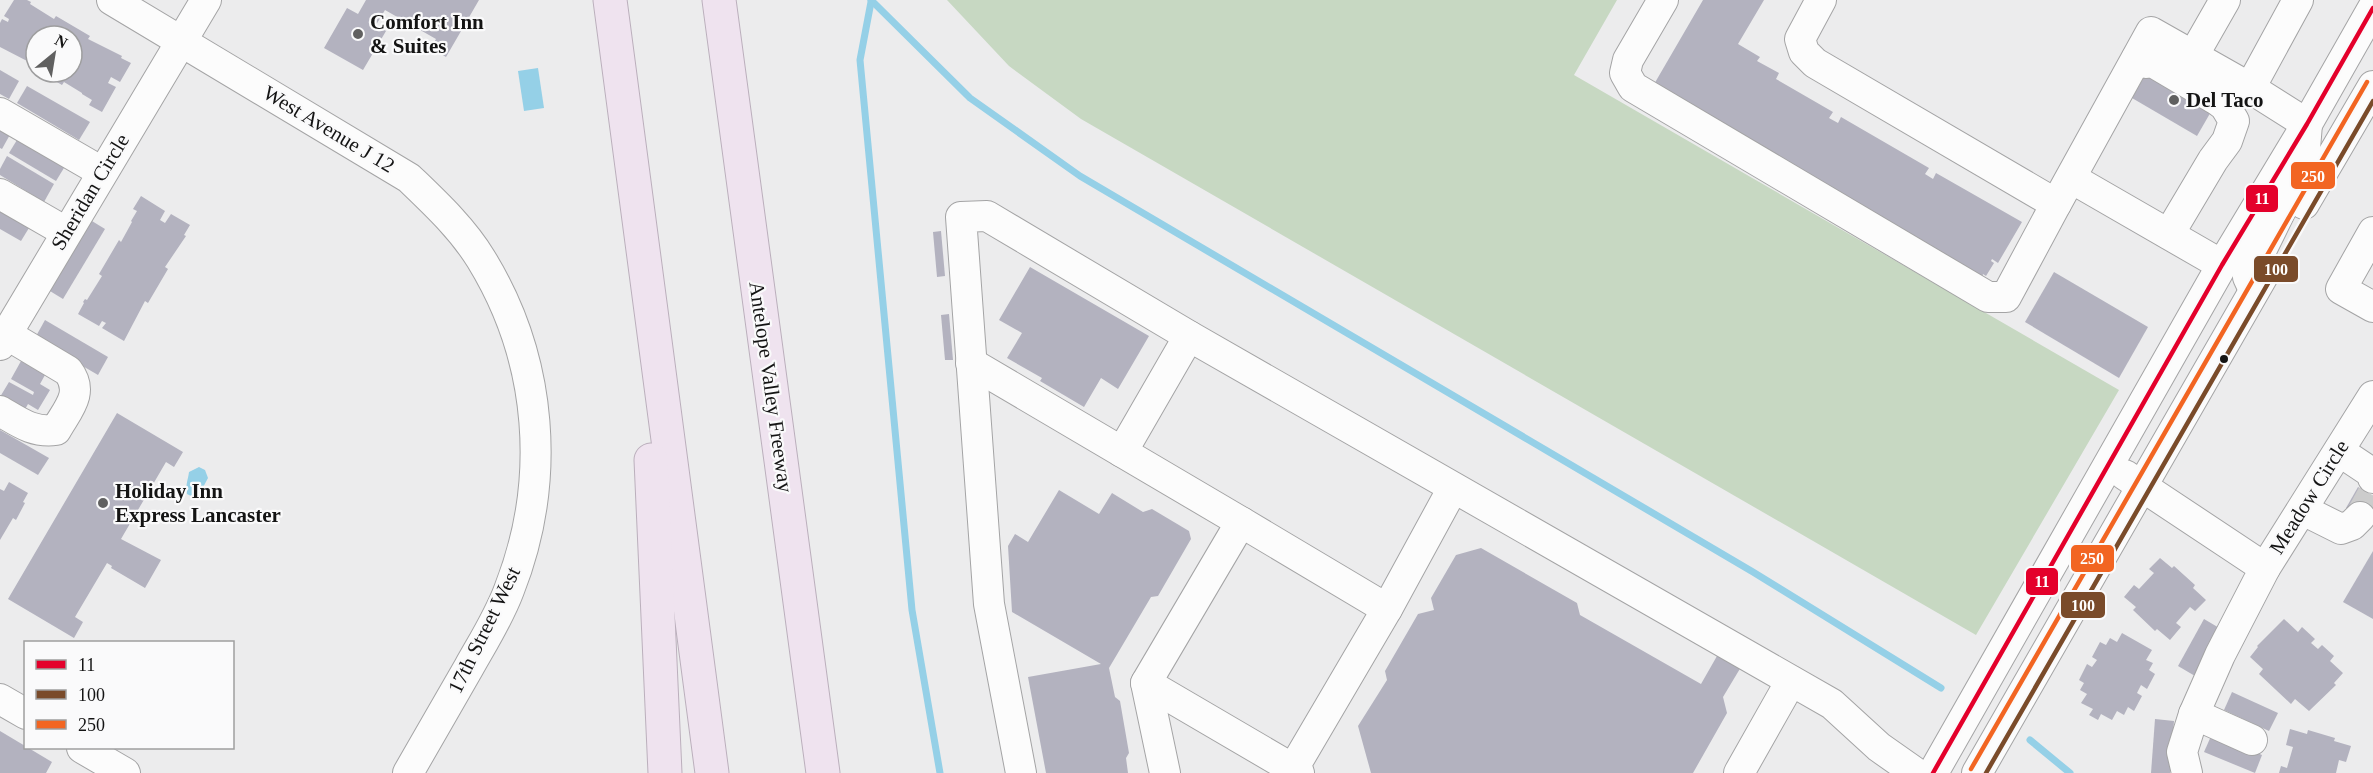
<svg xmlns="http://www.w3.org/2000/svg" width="2373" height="773" viewBox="0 0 2373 773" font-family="'Times New Roman',serif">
  <rect width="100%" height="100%" fill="#ececed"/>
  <path fill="#c7d8c2" d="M 947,0 L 1617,0 L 1574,75 L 2119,390 L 1976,635 L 1081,119 L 1009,66 Z"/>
  <g fill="#95d0e7">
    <path d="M 538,68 L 544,108 L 524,111 L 518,71 Z"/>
    <path d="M 199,467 L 205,470 L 208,478 L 200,493 L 191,496 L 187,494 C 185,486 188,480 189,472 Z"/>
  </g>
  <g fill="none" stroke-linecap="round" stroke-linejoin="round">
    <g stroke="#95d0e7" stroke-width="7">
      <path d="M 871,0 L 970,98 L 1080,176 L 1753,572 L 1941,688"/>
      <path d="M 871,2 L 860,60 L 912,610 L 940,773"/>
      <path d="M 2030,740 L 2070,773"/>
    </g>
  </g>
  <g fill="#b3b2bf">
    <path d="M 14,0 L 27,0 L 31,2 L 30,4 L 54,19 L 56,16 L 90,36 L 88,39 L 122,56 L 121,58 L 131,63 L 120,82 L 111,77 L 108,83 L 116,87 L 102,112 L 89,105 L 92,100 L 82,94 L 82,93 L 64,82 L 62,85 L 40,72 L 72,72 L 72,36 L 36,36 L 36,70 L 28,65 L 29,62 L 0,47 L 0,23 L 2,19 L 8,22 L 9,19 L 4,16 Z"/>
    <path d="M 366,0 L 479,0 L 446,57 L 431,48 L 436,39 L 385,10 L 376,25 L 386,31 L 363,70 L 324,48 L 347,8 L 358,14 Z"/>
    <path d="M 1703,0 L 1764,0 L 1738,44 L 1760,57 L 1757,61 L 1779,73 L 1776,79 L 1833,112 L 1829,118 L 1838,123 L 1841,117 L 1929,168 L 1925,174 L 1933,179 L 1936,173 L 2022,222 L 1998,263 L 1992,259 L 1991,261 L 1994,263 L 1986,276 L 1983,274 L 1982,277 L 1653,86 Z"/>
    <path d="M 2151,65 L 2216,103 L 2197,136 L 2132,98 Z"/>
    <path d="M 0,70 L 19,81 L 9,99 L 0,94 Z"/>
    <path d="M 27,86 L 90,122 L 79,140 L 17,103 Z"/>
    <path d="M 0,124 L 12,131 L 2,149 L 0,148 Z"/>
    <path d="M 20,135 L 67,163 L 56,181 L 9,153 Z"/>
    <path d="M 7,156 L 54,184 L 44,202 L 0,175 L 0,169 Z"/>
    <path d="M 141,196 L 165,211 L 160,220 L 165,223 L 171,214 L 190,225 L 184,235 L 186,236 L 165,267 L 168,269 L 148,303 L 145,301 L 124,341 L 102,328 L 106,323 L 102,321 L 99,326 L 78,314 L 84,303 L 83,302 L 85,299 L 87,300 L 102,276 L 99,274 L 119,240 L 121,242 L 132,222 L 131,221 L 137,211 L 133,209 Z"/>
    <path d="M 0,205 L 32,223 L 21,241 L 0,229 Z"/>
    <path d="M 87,218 L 105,229 L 63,299 L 45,288 Z"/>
    <path d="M 941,231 L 945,276 L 937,277 L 933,232 Z"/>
    <path d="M 1030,267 L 1149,336 L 1118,389 L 1101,378 L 1084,407 L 1040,381 L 1042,378 L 1007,358 L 1022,333 L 999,320 Z"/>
    <path d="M 2054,272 L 2148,327 L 2119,378 L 2025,322 Z"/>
    <path d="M 949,314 L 953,360 L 945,360 L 941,315 Z"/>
    <path d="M 45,320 L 108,357 L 98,375 L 35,338 Z"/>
    <path d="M 21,361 L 45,375 L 40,384 L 50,390 L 38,410 L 28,404 L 23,413 L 0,397 L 9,382 L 33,395 L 34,392 L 11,379 Z"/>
    <path d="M 117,413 L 183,452 L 174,467 L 166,462 L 121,539 L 161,560 L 145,588 L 111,568 L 112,566 L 107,563 L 75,617 L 83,622 L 74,638 L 8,599 Z"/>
    <path d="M 0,430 L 49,458 L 38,475 L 0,453 Z"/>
    <path d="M 9,482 L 28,493 L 23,502 L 25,503 L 16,520 L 13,518 L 0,540 L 0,489 L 4,491 Z"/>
    <path d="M 2358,487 L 2373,496 L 2373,524 L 2346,508 Z"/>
    <path d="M 1059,490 L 1099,514 L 1112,493 L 1143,512 L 1152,509 L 1189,531 L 1191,539 L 1158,596 L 1151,597 L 1109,668 L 1115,697 L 1120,701 L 1129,753 L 1126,758 L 1128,773 L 1046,773 L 1028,677 L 1101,664 L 1012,612 L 1008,546 L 1015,534 L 1028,542 Z"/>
    <path d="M 1481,548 L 1577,603 L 1580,615 L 1701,684 L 1721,649 L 1744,662 L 1723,697 L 1727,713 L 1693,773 L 1371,773 L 1358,726 L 1387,680 L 1385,671 L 1418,614 L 1434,610 L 1431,598 L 1456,555 Z"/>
    <path d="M 2373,551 L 2373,619 L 2343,602 Z"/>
    <path d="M 2160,558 L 2172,568 L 2174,566 L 2195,585 L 2193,588 L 2206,600 L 2195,611 L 2190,607 L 2176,623 L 2181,627 L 2170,640 L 2157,629 L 2155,631 L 2133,610 L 2136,607 L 2124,597 L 2134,585 L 2139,589 L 2154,573 L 2149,569 Z"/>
    <path d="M 2204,619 L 2221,629 L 2195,676 L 2178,666 Z"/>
    <path d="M 2284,619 L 2298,632 L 2302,627 L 2315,639 L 2311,643 L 2318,649 L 2322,645 L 2334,656 L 2330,661 L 2343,673 L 2334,683 L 2336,685 L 2309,711 L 2295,699 L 2291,704 L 2259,674 L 2263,669 L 2250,657 L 2258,647 L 2257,646 Z"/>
    <path d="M 2122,633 L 2152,650 L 2146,660 L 2153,663 L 2149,670 L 2155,674 L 2147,689 L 2141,685 L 2137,693 L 2142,696 L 2134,711 L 2128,707 L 2124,715 L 2117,711 L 2112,720 L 2101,714 L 2098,720 L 2089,715 L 2093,709 L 2081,703 L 2087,694 L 2080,690 L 2084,683 L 2079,680 L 2087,664 L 2092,667 L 2097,660 L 2092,657 L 2100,642 L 2106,645 L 2110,638 L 2117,642 Z"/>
    <path d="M 2232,692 L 2278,713 L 2269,731 L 2224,710 Z"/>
    <path d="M 2155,719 L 2174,721 L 2170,773 L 2151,773 Z"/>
    <path d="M 2290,729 L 2307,734 L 2308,730 L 2335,738 L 2334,741 L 2351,746 L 2346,762 L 2339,760 L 2336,773 L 2279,773 L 2281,766 L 2287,768 L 2293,747 L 2286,745 Z"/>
    <path d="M 0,731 L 52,762 L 46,773 L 0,773 Z"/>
    <path d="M 2212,734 L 2262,755 L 2255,773 L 2204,752 Z"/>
  </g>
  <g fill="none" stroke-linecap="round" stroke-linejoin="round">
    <path stroke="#ccc" stroke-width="30" stroke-dasharray="30 15" stroke-linecap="butt" d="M 2360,517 L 2372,495"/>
    <defs>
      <g id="minor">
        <path d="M 112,0 L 409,178 C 435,203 462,228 481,259 C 543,360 552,481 509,590 C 499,617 483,642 469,667 C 449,702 428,738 408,773"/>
        <path d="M 1663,0 L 1628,60 L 1625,73 L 1633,87 L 1988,297 L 2006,297 L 2056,204"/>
        <path d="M 1821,0 L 1800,39 L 1804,52 L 1815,63 L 2056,204 L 2151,32 L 2250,88 L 2307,124 L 2303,173 L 2281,210 L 2248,277 L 2254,290"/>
        <path d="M 2193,56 L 2225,0"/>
        <path d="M 2137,58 L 2146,63 L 2151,61 L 2217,100 L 2225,106 L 2234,121 L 2227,141 L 2213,160 L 2169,234"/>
        <path d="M 2250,88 L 2298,0"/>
        <path d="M 0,113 L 102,172"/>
        <path d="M 2071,178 L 2222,265"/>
        <path d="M 0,194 L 66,232"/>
        <path d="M 2304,204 L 2373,86"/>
        <path d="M 2373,232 L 2341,289 L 2373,307"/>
        <path d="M 0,345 L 206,0"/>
        <path d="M 971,363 L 1241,522"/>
        <path d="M 0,411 C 19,422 33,433 56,430 C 67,410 85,393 68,371 L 6,334"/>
        <path d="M 2339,451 L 2372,473 L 2373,478"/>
        <path d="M 1122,452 L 1189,336"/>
        <path d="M 2125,475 L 2265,568 L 2220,655 L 2194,714 L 2182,752 L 2187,773"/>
        <path d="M 2303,510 L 2341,529 L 2352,525 L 2360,517"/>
        <path d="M 2265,568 L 2373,396"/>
        <path d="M 1146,683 L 1293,769"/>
        <path d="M 0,699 L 26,714"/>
        <path d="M 2194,714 L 2252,740"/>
        <path d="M 82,748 L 125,773"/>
        <path d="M 1021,773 L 989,604 L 961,217 L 987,216 L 1189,336 L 1832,704 L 1879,747 L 1916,773"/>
        <path d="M 1165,773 L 1146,683 L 1241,522 L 1387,609 L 1453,488"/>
        <path d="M 1299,773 L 1293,769 L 1387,609"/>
        <path d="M 1739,773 L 1791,681"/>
        <path d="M 1933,773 L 2222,265 L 2307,124 L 2373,8"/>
        <path d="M 1977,773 L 2264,274"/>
      </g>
      <g id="highway">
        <path d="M 610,0 L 712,773"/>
        <path d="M 719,0 L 823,773"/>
        <path d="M 651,460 L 665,773"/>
      </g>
    </defs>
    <use href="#minor" stroke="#a4a4a5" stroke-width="32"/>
    <use href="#highway" stroke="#bbafbc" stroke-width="35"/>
    <use href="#minor" stroke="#fcfcfc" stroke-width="30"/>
    <use href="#highway" stroke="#efe3ef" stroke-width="33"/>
    <defs>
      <path id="bus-1" d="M 1933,773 L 2222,265 L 2307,124 L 2373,8"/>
      <path id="bus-2" d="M 1986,773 L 2373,101"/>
      <path id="bus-3" d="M 1971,769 L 2367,82"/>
    </defs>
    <use href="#bus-1" stroke="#fafafb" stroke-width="9"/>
    <use href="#bus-2" stroke="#fafafb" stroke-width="9"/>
    <use href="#bus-3" stroke="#fafafb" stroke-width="9"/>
    <use href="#bus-1" stroke="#e4002b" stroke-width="4.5"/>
    <use href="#bus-2" stroke="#7a4b2a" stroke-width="4.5"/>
    <use href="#bus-3" stroke="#f26522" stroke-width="4.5"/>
  </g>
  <g fill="#606060" stroke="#fafafb" stroke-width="2">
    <circle cx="358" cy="34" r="6"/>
    <circle cx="2174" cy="100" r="6"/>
    <circle cx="103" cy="503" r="6"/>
  </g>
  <circle fill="#141414" stroke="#fafafb" stroke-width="2" cx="2224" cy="359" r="5"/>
  <g text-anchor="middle" stroke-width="4.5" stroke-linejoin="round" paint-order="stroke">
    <g font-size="21" font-weight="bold" fill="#141414" stroke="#fafafb" text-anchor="start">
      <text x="370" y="29">Comfort Inn<tspan x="370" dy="24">&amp; Suites</tspan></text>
      <text x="2186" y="107">Del Taco</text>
      <text x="115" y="498">Holiday Inn<tspan x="115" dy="24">Express Lancaster</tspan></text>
    </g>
    <g font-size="21" fill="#141414" stroke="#fafafb">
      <text transform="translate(329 129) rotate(31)" y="7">West Avenue J 12</text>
      <text transform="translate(90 192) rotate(-59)" y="7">Sheridan Circle</text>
      <text transform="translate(771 387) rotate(82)" y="7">Antelope Valley Freeway</text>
      <text transform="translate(2309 497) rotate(-58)" y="7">Meadow Circle</text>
      <text transform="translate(484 630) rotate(-64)" y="7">17th Street West</text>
    </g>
  </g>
  <g stroke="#fafafb" stroke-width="2">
    <rect x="2290" y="161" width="46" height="29" rx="6" fill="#f26522"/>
    <rect x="2245" y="184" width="34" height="29" rx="6" fill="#e4002b"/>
    <rect x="2253" y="255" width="46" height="28" rx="6" fill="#7a4b2a"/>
    <rect x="2070" y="544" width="45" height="29" rx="6" fill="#f26522"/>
    <rect x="2025" y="567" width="34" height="29" rx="6" fill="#e4002b"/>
    <rect x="2060" y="591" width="46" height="28" rx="6" fill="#7a4b2a"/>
  </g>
  <g font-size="16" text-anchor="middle" font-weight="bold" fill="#fff">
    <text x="2313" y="182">250</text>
    <text x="2262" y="204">11</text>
    <text x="2276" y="275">100</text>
    <text x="2092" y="564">250</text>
    <text x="2042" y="587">11</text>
    <text x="2083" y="611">100</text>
  </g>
  <rect x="24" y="641" width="210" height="108" fill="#fafafb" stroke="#9e9e9f" stroke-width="1.5"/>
  <rect x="36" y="660" width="30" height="9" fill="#e4002b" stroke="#9e9e9f" stroke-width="1.5"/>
  <text x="78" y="671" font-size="18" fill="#141414">11</text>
  <rect x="36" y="690" width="30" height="9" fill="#7a4b2a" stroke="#9e9e9f" stroke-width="1.5"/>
  <text x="78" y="701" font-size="18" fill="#141414">100</text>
  <rect x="36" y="720" width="30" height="9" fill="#f26522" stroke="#9e9e9f" stroke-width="1.5"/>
  <text x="78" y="731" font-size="18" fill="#141414">250</text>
  <g transform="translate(54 54) rotate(30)"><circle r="28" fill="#fafafb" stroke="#9e9e9f" stroke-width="1.5"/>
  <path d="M0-4.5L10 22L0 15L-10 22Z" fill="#606060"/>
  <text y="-9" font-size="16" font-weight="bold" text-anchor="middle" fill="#141414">N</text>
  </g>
</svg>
